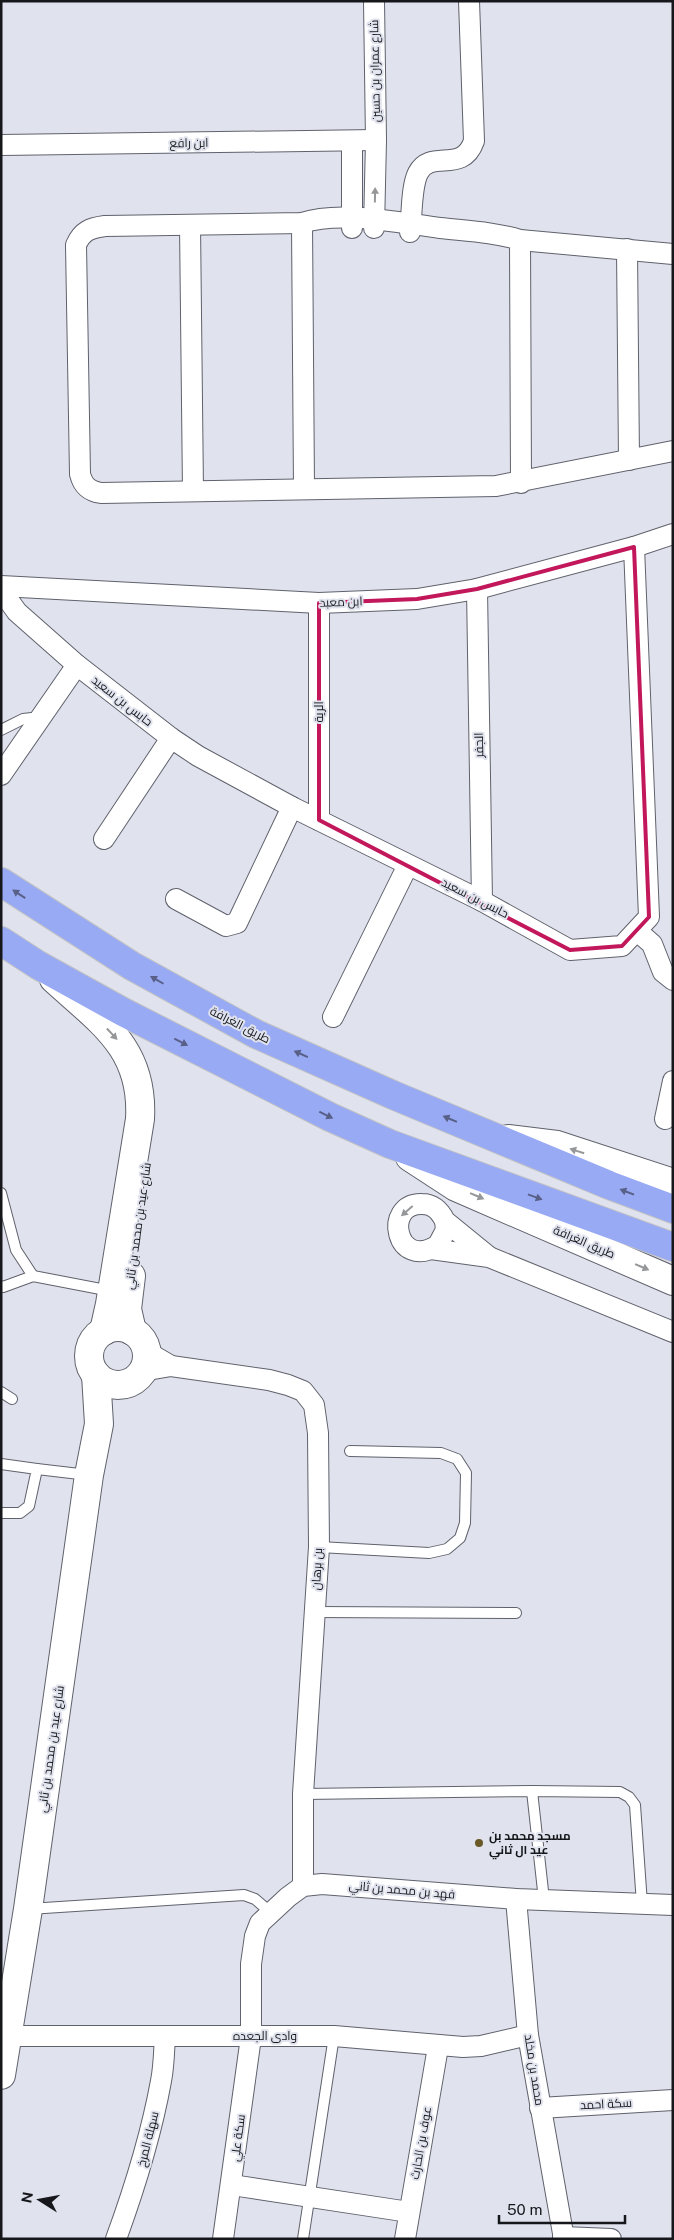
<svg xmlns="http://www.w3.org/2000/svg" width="674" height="2240" viewBox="0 0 674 2240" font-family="'Public Sans',Cairo,sans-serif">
  <rect width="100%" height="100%" fill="#e0e3ee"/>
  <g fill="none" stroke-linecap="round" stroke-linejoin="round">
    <defs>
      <g id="lane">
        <path d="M 1,730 L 23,719 L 41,717"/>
        <path d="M 1,1193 L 16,1250 L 33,1276"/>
        <path d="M 1,1286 L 3,1287 L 33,1276 L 111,1291"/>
        <path d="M 1,1392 L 12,1399"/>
        <path d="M 1,1464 L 37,1469 L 29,1506 L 20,1513 L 1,1513"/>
        <path d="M 37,1469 L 88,1475"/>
        <path d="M 319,1547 L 429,1553 L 447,1549 L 460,1538 L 465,1523 L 466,1473 L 457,1459 L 441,1453 L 350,1451"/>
        <path d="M 315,1612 L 516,1613"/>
        <path d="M 532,1791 L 544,1900"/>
        <path d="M 303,1794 L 532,1791 L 620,1792 L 629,1797 L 635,1805 L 642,1904"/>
        <path d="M 29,1909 L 244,1895 L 255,1899 L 270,1912"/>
        <path d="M 303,2239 L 334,2036"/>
      </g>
      <g id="street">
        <path d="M 374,1 L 376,140 L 374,228"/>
        <path d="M 1,145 L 376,140"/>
        <path d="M 302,223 L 304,489"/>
        <path d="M 190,225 L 193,491"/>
        <path d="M 352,228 L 352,141"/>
        <path d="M 410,232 C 412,216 411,187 418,173 C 431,148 462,175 474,141 L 469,1"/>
        <path d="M 520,240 L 521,483"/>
        <path d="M 627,249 L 629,460"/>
        <path d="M 673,254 L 520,240 C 494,232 467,231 440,228 C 400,223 340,210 302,223 L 105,226 C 90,228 82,231 76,245 L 80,474 C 83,486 89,491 101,493 L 496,486 L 673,451"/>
        <path d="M 1,586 L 319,603 L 417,599 L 477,589 L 634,547 L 673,534"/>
        <path d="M 477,589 L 482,901"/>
        <path d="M 1,590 L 17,612 L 77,665 L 171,738 L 198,756 L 292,807 L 482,901 L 570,950 L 622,946 L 649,917 L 634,547"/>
        <path d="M 1,775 L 77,665"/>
        <path d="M 319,820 L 319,603"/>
        <path d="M 104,839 L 171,738"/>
        <path d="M 176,899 L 226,926 L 237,923 L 292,807"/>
        <path d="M 637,931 L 652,944 L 663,972 L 673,980"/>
        <path d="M 333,1017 L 408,865"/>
        <path d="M 665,1119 L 673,1081"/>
        <path d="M 445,1221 L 446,1230 L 438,1245 C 396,1272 382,1203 422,1204 C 434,1204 440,1211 445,1221 L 488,1256"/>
        <path d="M 431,1249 L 489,1257 L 673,1332"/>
        <path d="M 147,1352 L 171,1366"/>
        <path d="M 142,1371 L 171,1366 L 269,1380 L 288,1385 L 303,1391 L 314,1405 L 318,1433 L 319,1547 L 303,1794 L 303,1886"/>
        <path d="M 516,1899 L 528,2035 L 564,2239"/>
        <path d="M 1,2036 L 334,2036 L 463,2047 L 481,2046 L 528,2035"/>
        <path d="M 540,2108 L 673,2100"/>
        <path d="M 232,2185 L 409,2212"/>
        <path d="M 563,2237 L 611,2239"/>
        <path d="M 116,2239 C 135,2187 151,2136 161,2081 C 164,2066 164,2051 165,2036"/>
        <path d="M 223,2239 L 251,2037 L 251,1964 L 255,1936 L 260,1923 L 288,1897 L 303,1886 L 322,1884 L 516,1899 L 673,1905"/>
        <path d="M 405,2239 L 438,2047"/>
      </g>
      <g id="secondary">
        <path d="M 54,979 C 101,1022 144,1048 140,1119 L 110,1304 L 104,1331"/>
        <path d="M 508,1139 L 557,1145 L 673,1183"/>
        <path d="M 410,1157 L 456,1187 L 673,1281"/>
        <path d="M 131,1276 L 127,1309 L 132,1331"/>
        <circle cx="118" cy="1356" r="29"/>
        <path d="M 1,2075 L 28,1909 L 89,1475 L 99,1424 L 96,1375"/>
      </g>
      <g id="highway">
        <path d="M 1,882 L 132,966 L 256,1034 L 393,1095 L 609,1185 L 673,1209"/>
        <path d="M 1,941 L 38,965 L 123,1012 L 330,1117 L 390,1144 L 673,1247"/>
      </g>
    </defs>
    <use href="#lane" stroke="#5f626c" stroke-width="12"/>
    <use href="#street" stroke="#5f626c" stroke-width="22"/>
    <use href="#secondary" stroke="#5f626c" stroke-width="30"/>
    <use href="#highway" stroke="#c2c3c4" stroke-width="30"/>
    <use href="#lane" stroke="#fff" stroke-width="10"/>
    <use href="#street" stroke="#fff" stroke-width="20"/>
    <use href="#secondary" stroke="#fff" stroke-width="28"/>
    <use href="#highway" stroke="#99aaf4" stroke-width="28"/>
  </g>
  <defs><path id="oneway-solid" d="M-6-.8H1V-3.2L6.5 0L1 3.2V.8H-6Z" transform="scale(1.25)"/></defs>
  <g fill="#969798">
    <use href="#oneway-solid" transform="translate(375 195) rotate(-89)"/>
    <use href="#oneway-solid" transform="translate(112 1034) rotate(47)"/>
    <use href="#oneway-solid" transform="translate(577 1151) rotate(-162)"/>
    <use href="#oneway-solid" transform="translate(477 1196) rotate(23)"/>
    <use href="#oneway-solid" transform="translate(407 1211) rotate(139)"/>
    <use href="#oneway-solid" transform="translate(642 1267) rotate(23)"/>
  </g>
  <g fill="#586088">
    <use href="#oneway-solid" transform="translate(19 894) rotate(-147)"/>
    <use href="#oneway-solid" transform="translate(157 980) rotate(-150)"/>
    <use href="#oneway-solid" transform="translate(181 1042) rotate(27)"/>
    <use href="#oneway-solid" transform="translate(301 1054) rotate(-156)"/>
    <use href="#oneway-solid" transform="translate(326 1115) rotate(26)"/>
    <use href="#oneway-solid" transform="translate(450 1119) rotate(-157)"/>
    <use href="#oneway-solid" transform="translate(627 1192) rotate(-159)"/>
    <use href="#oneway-solid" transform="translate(535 1197) rotate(20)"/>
  </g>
  <path fill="none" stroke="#c2185b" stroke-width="4" stroke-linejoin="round" d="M 634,547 L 649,917 L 622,946 L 570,950 L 319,820 L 319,603 L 417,599 L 477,589 Z"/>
  <circle fill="#6a5826" stroke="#e0e3ee" stroke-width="2" cx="479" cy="1843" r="5"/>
  <g text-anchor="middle" stroke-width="4" stroke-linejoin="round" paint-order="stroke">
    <g font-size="12" fill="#16171b" stroke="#e0e3ee">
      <text transform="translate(375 71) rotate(-91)" y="4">شارع عمران بن حسين</text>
      <text transform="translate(189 143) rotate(-1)" y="4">ابن رافع</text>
      <text transform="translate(341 602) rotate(-2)" y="4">ابن معبد</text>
      <text transform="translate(122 701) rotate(38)" y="4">حابس بن سعيد</text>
      <text transform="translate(319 712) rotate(-90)" y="4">الرية</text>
      <text transform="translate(479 745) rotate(-91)" y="4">الجفر</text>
      <text transform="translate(475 898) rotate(27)" y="4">حابس بن سعيد</text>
      <text transform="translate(240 1025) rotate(27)" y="4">طريق الغرافة</text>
      <text transform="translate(138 1226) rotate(-82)" y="4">شارع عيد بن محمد بن ثاني</text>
      <text transform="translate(584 1242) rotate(23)" y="4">طريق الغرافة</text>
      <text transform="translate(317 1569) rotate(-87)" y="4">بن برهان</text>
      <text transform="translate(51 1749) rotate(-82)" y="4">شارع عيد بن محمد بن ثاني</text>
      <text transform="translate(402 1890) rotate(5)" y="4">فهد بن محمد بن ثاني</text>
      <text x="265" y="2040">وادى الجعده</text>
      <text transform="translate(534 2070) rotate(81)" y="4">محمد بن مخلد</text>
      <text transform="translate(606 2104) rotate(-3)" y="4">سكة احمد</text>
      <text transform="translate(238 2138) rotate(-83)" y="4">سكة علي</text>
      <text transform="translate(148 2139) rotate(-76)" y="4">سهلة المرخ</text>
      <text transform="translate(421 2143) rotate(-80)" y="4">عوف بن الحارث</text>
    </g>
    <g font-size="12" font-weight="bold" fill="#16171b" stroke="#e0e3ee" text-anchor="start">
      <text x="489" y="1840">مسجد محمد بن<tspan x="489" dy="14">عيد ال ثاني</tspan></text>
    </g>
  </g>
  <rect width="674" height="2240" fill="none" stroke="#16171b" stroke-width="5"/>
  <g transform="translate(40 2200) rotate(281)" stroke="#e0e3ee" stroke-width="4" paint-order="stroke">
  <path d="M0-4L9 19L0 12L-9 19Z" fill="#16171b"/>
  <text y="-8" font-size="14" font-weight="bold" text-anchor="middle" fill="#16171b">N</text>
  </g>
  <path d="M499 2215v8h126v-8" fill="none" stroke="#16171b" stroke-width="2.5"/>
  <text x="507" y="2215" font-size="15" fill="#16171b" stroke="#e0e3ee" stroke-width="4" paint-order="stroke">50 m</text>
</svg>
